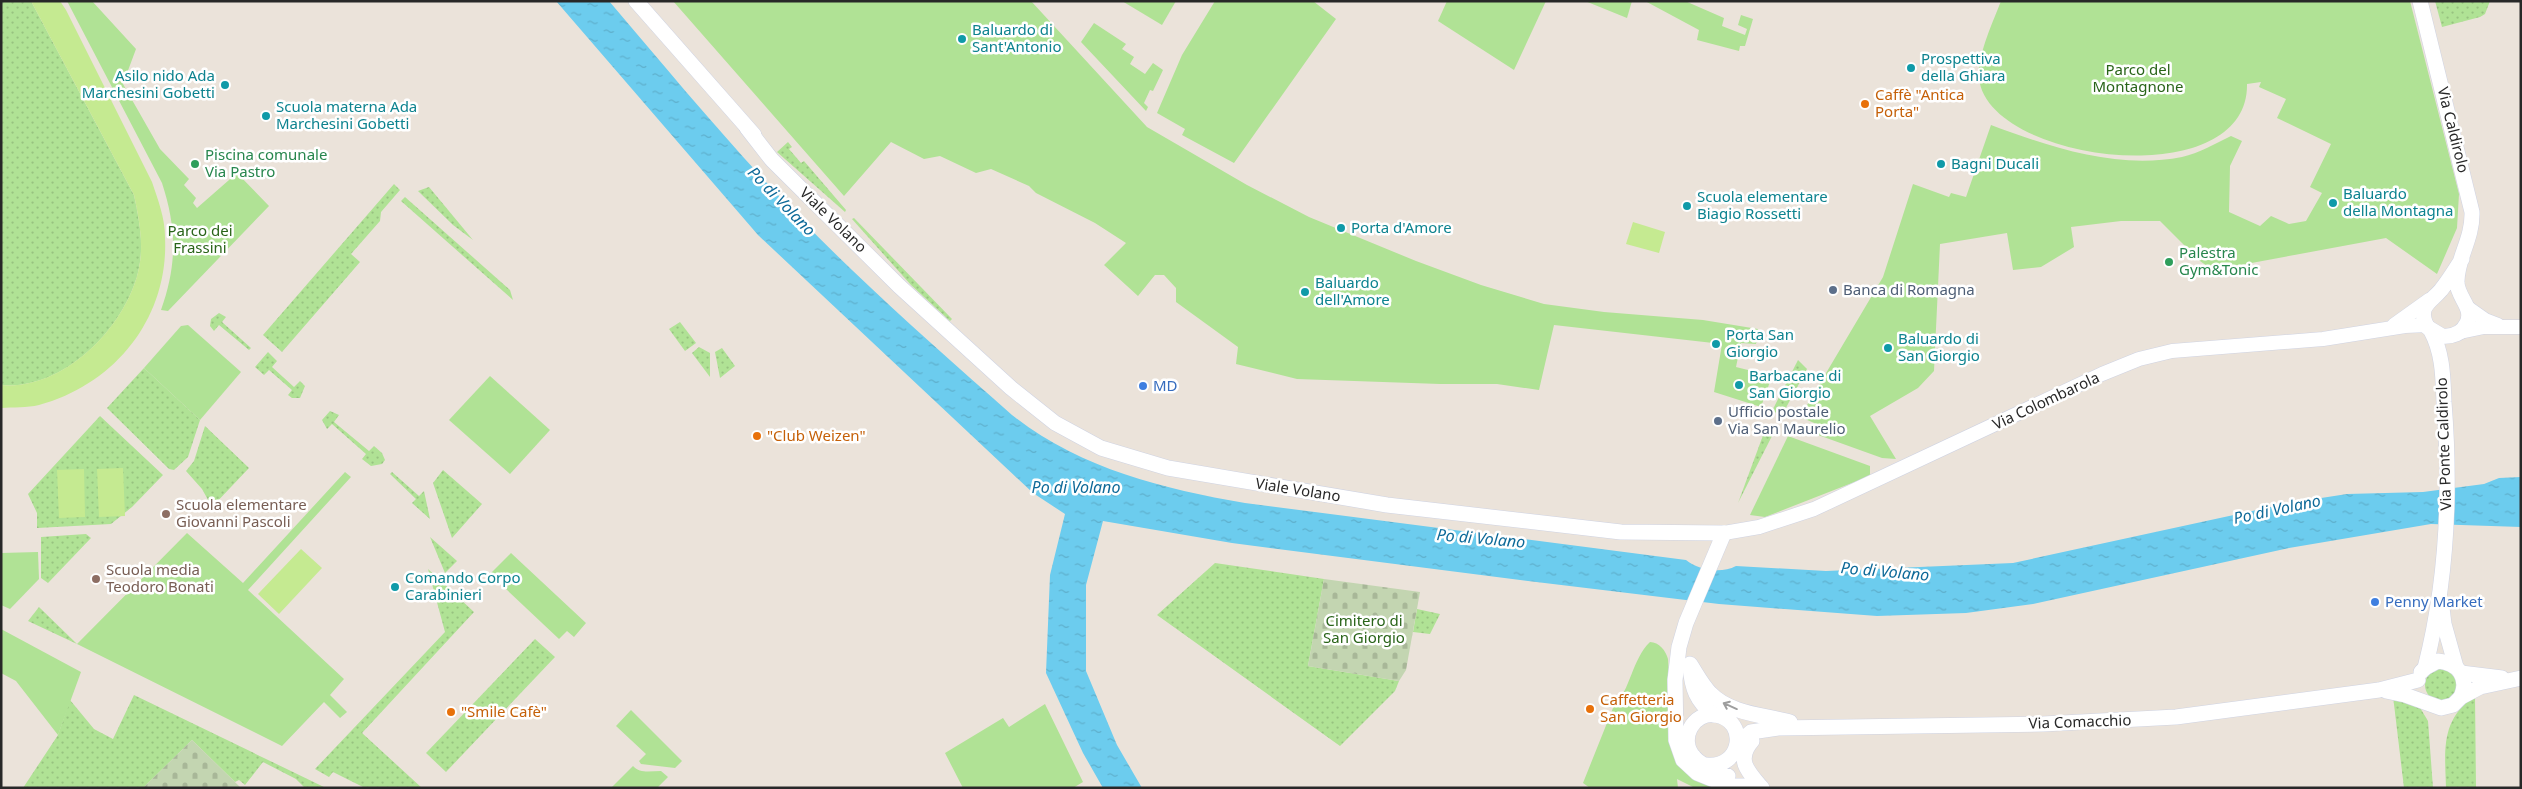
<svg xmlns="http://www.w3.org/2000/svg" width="2522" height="789" viewBox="0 0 2522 789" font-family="'Noto Sans',sans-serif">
  <defs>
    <pattern id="grass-dots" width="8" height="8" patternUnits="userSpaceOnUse" patternTransform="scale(1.25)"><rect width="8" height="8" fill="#b0e295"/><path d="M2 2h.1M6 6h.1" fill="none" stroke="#97c280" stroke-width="1.8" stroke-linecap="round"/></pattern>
    <pattern id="cemetery-stones" width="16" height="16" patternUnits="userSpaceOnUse" patternTransform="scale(1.25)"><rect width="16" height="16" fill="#c3d5b1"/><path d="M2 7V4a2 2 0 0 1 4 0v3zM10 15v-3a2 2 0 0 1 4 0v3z" fill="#a8b798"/></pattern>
    <pattern id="water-ripples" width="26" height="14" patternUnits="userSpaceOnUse" patternTransform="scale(1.25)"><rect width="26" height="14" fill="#6cccee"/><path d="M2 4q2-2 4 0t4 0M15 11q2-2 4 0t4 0" fill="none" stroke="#5eafcc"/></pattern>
  </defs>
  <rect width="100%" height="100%" fill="#ebe3da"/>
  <g fill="url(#grass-dots)">
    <path d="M 1,1 L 31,1 L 134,195 C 139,219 144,243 139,268 C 127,326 64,391 1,385 Z"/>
    <path d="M 2435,1 L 2490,1 L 2485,14 L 2480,17 L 2442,27 Z"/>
    <path d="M 788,142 L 792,147 L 789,149 L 801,163 L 804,161 L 846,210 L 845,212 L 777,152 Z"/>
    <path d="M 394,184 L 400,190 L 381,212 L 380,221 L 351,254 L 360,262 L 282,352 L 263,335 Z"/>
    <path d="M 429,187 L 473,240 L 453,225 L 418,191 Z"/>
    <path d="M 405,197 L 510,290 L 513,300 L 401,201 Z"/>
    <path d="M 854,218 L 952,319 L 950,321 L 911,285 L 852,219 Z"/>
    <path d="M 219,313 L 226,317 L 222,322 L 251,348 L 249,350 L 219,325 L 214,331 L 210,326 L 211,319 Z"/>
    <path d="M 680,322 L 696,343 L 685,351 L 669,329 Z"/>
    <path d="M 699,347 L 710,353 L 710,377 L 692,353 Z"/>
    <path d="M 722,348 L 735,366 L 720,378 L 715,352 Z"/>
    <path d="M 268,352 L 277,361 L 272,367 L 294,387 L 300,381 L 305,386 L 300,398 L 292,398 L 288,395 L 292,390 L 269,370 L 264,375 L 255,367 Z"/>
    <path d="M 1798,360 L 1807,369 L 1782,415 L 1772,411 Z"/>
    <path d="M 144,368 L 200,420 L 188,457 L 174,470 L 169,469 L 107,408 Z"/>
    <path d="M 330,411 L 339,415 L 334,422 L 369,451 L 374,446 L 382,453 L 385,460 L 382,464 L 371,466 L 362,459 L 366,454 L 332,424 L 327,429 L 322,420 Z"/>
    <path d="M 100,416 L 163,475 L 132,507 L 111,524 L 37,528 L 37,513 L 28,494 Z"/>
    <path d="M 205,426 L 249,468 L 212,507 L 202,489 L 186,471 L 194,461 Z"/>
    <path d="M 1765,430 L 1773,434 L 1738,503 Z"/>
    <path d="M 443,470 L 482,504 L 452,538 L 433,483 Z"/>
    <path d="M 392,472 L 419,496 L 424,491 L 430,519 L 412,503 L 416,499 L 390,474 Z"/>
    <path d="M 86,534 L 91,538 L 48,583 L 41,578 L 41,537 Z"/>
    <path d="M 430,537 L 457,561 L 445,573 Z"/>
    <path d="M 1215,563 L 1324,579 L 1308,666 L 1399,681 L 1395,691 L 1340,746 L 1157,615 Z"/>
    <path d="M 428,569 L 474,612 L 362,733 L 422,788 L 365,788 L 333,772 L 329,777 L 315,769 L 445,632 Z"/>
    <path d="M 39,607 L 77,644 L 28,621 Z"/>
    <path d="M 1417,609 L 1440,614 L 1430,634 L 1413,632 Z"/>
    <path d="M 535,639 L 555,657 L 446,772 L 426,753 Z"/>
    <circle cx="2441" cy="685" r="16"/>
    <path d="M 134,695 L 326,788 L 305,788 L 296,779 L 263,762 L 245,785 L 239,780 L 235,782 L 192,740 L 143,788 L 23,788 L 58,735 L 70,700 L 94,729 L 113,739 Z"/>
    <path d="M 2475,695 L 2476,788 L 2446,788 C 2445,750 2440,721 2475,695 Z"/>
    <path d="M 2393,696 L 2419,706 L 2428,721 L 2433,788 L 2404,788 Z"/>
  </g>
  <g fill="url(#cemetery-stones)">
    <path d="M 1324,579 L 1420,592 L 1406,670 L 1399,681 L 1308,666 Z"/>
    <path d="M 192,740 L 241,788 L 143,788 Z"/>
  </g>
  <g fill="#b0e295">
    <path d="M 67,1 L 92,1 L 136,49 L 123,84 L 160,149 L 189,179 L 184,185 L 196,198 L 193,203 L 197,208 L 237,173 L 269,206 L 168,311 L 161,310 C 177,265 177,229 162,183 Z"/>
    <path d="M 673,1 L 1031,1 L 1147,127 L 1247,185 L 1309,217 L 1416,261 L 1481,285 L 1544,304 L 1604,312 L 1703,320 L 1758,329 L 1756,344 L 1741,343 L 1736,367 L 1772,376 L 1761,407 L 1714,392 L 1722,344 L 1554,325 L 1539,390 L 1497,384 L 1440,384 L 1297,379 L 1236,364 L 1238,347 L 1176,302 L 1176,288 L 1164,275 L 1155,275 L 1138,296 L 1104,265 L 1126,243 L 1095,223 L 1036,193 L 1029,186 L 991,169 L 976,173 L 940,156 L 924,159 L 891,142 L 844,196 Z"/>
    <path d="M 1122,1 L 1176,1 L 1162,25 Z"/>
    <path d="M 1215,1 L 1313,1 L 1336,19 L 1234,163 L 1182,135 L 1185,129 L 1157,113 L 1182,55 Z"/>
    <path d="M 1447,1 L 1546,1 L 1514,70 L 1438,21 Z"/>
    <path d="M 1585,1 L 1632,1 L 1627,18 Z"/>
    <path d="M 1645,1 L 1685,1 L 1724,18 L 1722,26 L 1745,35 L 1747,29 L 1738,25 L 1741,15 L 1753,19 L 1745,46 L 1740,46 L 1739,51 L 1697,40 L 1699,30 Z"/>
    <path d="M 2001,1 L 2410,1 L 2459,194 L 2457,228 L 2437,274 L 2386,238 L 2219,269 L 2207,266 L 2200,261 L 2160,221 L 2121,221 L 2071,227 L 2074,247 L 2041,267 L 2013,270 L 2007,233 L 1940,244 L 1934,371 L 1918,388 L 1870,416 L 1896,459 L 1882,458 L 1807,431 L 1819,425 L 1800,417 L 1883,277 L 1913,184 L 1949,197 L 1951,193 L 1966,197 L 1991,125 C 2050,147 2117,170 2182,157 C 2199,153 2215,144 2231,136 L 2242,141 L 2230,166 L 2229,212 L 2260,226 L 2271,216 L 2289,224 L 2306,221 L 2322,193 L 2310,187 L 2331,144 L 2277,118 L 2286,99 L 2259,87 L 2261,82 L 2247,84 C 2249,196 1987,163 1979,78 C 1977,56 1993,22 2001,1 Z"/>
    <path d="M 1094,23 L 1126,44 L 1122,49 L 1134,57 L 1130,64 L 1145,74 L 1153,63 L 1163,70 L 1153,91 L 1150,90 L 1144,103 L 1148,107 L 1146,111 L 1081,42 Z"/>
    <path d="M 188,325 L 241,372 L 200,420 L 144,368 L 181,326 Z"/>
    <path d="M 490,376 L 550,430 L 510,474 L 449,420 Z"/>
    <path d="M 1788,436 L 1870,466 L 1870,476 L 1765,517 L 1750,515 Z"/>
    <path d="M 345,472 L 351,477 L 248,590 L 344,679 L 330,695 L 347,712 L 340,718 L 324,702 L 282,746 L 77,644 L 187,533 L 243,583 Z"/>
    <path d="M 38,552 L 39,579 L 10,609 L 1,605 L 1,553 Z"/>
    <path d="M 511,553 L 586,623 L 574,637 L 567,631 L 559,639 L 490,574 Z"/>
    <path d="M 1,629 L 81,672 L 58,735 L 16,681 L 1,673 Z"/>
    <path d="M 1650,642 C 1659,642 1666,651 1668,659 L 1674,745 L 1728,788 L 1695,788 L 1677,779 L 1678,788 L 1590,788 L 1583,783 L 1615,703 C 1630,692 1632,659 1650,642 Z"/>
    <path d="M 1045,704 L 1083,782 L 1073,788 L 963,788 L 945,753 L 1003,718 L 1009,727 Z"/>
    <path d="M 631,710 L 682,761 L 675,768 L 641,764 L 639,761 L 646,754 L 616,726 Z"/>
    <path d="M 633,766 C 640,774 651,771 661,771 L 668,777 L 657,788 L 611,788 Z"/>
  </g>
  <g fill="#c5ea91">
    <path d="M 31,1 L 60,1 L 66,10 L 152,182 C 158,200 165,218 165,237 C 169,317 116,384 39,405 C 27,408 13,407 1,408 L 1,385 C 64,391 127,326 139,268 C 144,243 139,219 134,195 Z"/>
    <path d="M 1633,222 L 1665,232 L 1659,253 L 1626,244 Z"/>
    <path d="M 123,468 L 125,516 L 99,517 L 97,469 Z"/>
    <path d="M 84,469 L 85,517 L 59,518 L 57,470 Z"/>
    <path d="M 301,549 L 322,568 L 279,614 L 258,594 Z"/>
  </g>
  <path fill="url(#water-ripples)" d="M 556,1 L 609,1 C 687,93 765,187 852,270 C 904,320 958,367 1012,415 C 1079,468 1162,489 1245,503 L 1686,560 C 1698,570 1721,574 1736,566 L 1826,571 L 2013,563 L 2289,503 L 2347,494 L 2423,492 L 2484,484 L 2499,478 L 2521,477 L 2521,527 L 2431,524 L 2289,548 L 2033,604 L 1966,613 L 1877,616 L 1719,604 L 1528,581 L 1232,543 L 1103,521 L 1086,585 L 1086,671 L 1117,745 L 1142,788 L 1103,788 L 1083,753 L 1046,673 L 1050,575 L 1065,514 L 1033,493 L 758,235 Z"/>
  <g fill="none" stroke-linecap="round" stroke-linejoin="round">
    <defs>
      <g id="tertiary">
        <path d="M 2468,308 L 2485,320 L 2498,325"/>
        <path d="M 2394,325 L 2429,300"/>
        <path d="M 2460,332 L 2484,327 L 2521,327"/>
        <path d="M 1724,533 L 1759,527 L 1814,509 L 2102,374 L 2139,359 L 2172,351 L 2323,339 L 2405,326 L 2427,325"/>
      </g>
      <g id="secondary">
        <path d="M 636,1 L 754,135"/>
        <path d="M 2420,1 L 2472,212 C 2473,239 2456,260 2457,283 C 2458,298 2474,308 2467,323 C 2462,334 2452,337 2442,336 L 2427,327 C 2417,306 2430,303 2441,290 C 2449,280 2455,270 2462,259"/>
        <path d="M 747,128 L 772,160 L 899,286 L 1011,388 L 1055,423 L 1101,448 L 1168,468 L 1387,505 L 1621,532 L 1724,533"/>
        <path d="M 1724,533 L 1686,623 L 1679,647 L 1675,680 L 1676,740 L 1683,760 L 1697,773 L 1729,786 L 1746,786"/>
        <path d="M 2442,608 L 2444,624 L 2456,667"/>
        <path d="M 1690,664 C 1696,673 1702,685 1710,693 C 1730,714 1764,715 1790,722"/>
        <path d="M 1690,667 C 1692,688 1696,701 1714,715"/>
        <path d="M 2425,668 C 2447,582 2451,490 2444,402 C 2443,378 2443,353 2431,331"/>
        <path d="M 2421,672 L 2425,668 L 2438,661 C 2459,663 2469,678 2461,697"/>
        <path d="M 2461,673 L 2502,678"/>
        <path d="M 2386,691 L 2405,695 L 2441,708 L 2453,705 L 2461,697 L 2480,687 L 2521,678"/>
        <path d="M 1752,741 C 1735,760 1749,773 1762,788"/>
        <path d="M 1738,743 L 1751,732 L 1778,728 L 2043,724 L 2176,717 L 2379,690 L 2418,680"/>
        <path d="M 1706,765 C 1742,769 1749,721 1716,715 C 1693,711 1678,740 1694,757 C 1701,766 1717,771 1728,776"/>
      </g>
    </defs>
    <use href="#tertiary" stroke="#cfd3e2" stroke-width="15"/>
    <use href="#secondary" stroke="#cfd3e2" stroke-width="16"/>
    <use href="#tertiary" stroke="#fff" stroke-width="14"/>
    <use href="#secondary" stroke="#fff" stroke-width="15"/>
  </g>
  <defs><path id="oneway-shaft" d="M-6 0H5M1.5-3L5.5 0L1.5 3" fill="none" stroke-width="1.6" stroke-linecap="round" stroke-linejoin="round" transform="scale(1.25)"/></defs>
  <use stroke="#9e9e9e" href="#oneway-shaft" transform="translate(1730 706) rotate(-156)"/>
  <g fill="#0f9aa8" stroke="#fff" stroke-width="2">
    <circle cx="962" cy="39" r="5"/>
    <circle cx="1911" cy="68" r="5"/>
    <circle cx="225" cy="85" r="5"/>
    <circle cx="266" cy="116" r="5"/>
    <circle cx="1941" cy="164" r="5"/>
    <circle cx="2333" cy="203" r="5"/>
    <circle cx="1687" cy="206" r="5"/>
    <circle cx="1341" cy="228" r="5"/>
    <circle cx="1305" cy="292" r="5"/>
    <circle cx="1716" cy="344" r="5"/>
    <circle cx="1888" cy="348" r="5"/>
    <circle cx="1739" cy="385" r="5"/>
    <circle cx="395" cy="587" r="5"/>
  </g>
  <g fill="#e8710a" stroke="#fff" stroke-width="2">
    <circle cx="1865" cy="104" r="5"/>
    <circle cx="757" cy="436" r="5"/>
    <circle cx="1590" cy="709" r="5"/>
    <circle cx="451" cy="712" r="5"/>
  </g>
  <g fill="#2e9e5b" stroke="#fff" stroke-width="2">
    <circle cx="195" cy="164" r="5"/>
    <circle cx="2169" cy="262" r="5"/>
  </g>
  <g fill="#5c6f8a" stroke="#fff" stroke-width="2">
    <circle cx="1833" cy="290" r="5"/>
    <circle cx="1718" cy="421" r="5"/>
  </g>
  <g fill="#3f7fe0" stroke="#fff" stroke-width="2">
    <circle cx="1143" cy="386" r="5"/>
    <circle cx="2375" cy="602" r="5"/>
  </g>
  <g fill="#8d6e63" stroke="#fff" stroke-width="2">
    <circle cx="166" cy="514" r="5"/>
    <circle cx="96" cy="579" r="5"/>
  </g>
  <g text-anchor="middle" stroke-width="5" stroke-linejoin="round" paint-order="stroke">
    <g font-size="15" fill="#0d838f" stroke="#fff" text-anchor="start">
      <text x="972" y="35">Baluardo di<tspan x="972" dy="17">Sant'Antonio</tspan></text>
      <text x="1921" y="64">Prospettiva<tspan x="1921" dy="17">della Ghiara</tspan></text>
      <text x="215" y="81" text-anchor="end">Asilo nido Ada<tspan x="215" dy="17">Marchesini Gobetti</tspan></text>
      <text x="276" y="112">Scuola materna Ada<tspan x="276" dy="17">Marchesini Gobetti</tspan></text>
      <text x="1951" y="169">Bagni Ducali</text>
      <text x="2343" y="199">Baluardo<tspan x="2343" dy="17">della Montagna</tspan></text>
      <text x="1697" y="202">Scuola elementare<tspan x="1697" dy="17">Biagio Rossetti</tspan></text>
      <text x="1351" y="233">Porta d'Amore</text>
      <text x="1315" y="288">Baluardo<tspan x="1315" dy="17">dell'Amore</tspan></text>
      <text x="1726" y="340">Porta San<tspan x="1726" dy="17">Giorgio</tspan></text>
      <text x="1898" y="344">Baluardo di<tspan x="1898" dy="17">San Giorgio</tspan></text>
      <text x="1749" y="381">Barbacane di<tspan x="1749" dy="17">San Giorgio</tspan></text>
      <text x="405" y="583">Comando Corpo<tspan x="405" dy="17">Carabinieri</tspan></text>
    </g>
    <g font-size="15" fill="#296419" stroke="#fff">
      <text x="2138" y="75">Parco del<tspan x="2138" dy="17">Montagnone</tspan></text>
      <text x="200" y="236">Parco dei<tspan x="200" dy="17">Frassini</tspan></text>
      <text x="1364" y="626">Cimitero di<tspan x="1364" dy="17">San Giorgio</tspan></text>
    </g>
    <g font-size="15" fill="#c56008" stroke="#fff" text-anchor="start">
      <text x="1875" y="100">Caffè "Antica<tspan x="1875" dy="17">Porta"</tspan></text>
      <text x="767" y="441">"Club Weizen"</text>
      <text x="1600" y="705">Caffetteria<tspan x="1600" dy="17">San Giorgio</tspan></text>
      <text x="461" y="717">"Smile Cafè"</text>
    </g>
    <g font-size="15" fill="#282828" stroke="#fff">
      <text transform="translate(2453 130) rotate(76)" y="5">Via Caldirolo</text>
      <text transform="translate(833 220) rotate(44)" y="5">Viale Volano</text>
      <text transform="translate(2046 401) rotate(-25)" y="5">Via Colombarola</text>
      <text transform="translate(2444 444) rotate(-92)" y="5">Via Ponte Caldirolo</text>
      <text transform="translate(1298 490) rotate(9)" y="5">Viale Volano</text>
      <text transform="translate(2080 722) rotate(-2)" y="5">Via Comacchio</text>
    </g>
    <g font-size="15" fill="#27864d" stroke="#fff" text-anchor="start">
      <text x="205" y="160">Piscina comunale<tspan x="205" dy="17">Via Pastro</tspan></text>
      <text x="2179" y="258">Palestra<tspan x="2179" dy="17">Gym&amp;Tonic</tspan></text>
    </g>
    <g font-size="15" fill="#4e5e75" stroke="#fff" text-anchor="start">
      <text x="1843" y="295">Banca di Romagna</text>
      <text x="1728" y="417">Ufficio postale<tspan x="1728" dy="17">Via San Maurelio</tspan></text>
    </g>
    <g font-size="15" fill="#366cbe" stroke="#fff" text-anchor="start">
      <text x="1153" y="391">MD</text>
      <text x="2385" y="607">Penny Market</text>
    </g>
    <g font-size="15" fill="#785e54" stroke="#fff" text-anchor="start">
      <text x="176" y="510">Scuola elementare<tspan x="176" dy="17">Giovanni Pascoli</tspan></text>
      <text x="106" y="575">Scuola media<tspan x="106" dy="17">Teodoro Bonati</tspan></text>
    </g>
    <g font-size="16" font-style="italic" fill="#0d6998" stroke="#fff">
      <text transform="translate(782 201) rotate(46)" y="6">Po di Volano</text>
      <text x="1076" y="493">Po di Volano</text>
      <text transform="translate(2277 509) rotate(-12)" y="6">Po di Volano</text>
      <text transform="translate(1481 538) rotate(5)" y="6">Po di Volano</text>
      <text transform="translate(1885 571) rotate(5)" y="6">Po di Volano</text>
    </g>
  </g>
  <rect width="2522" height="789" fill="none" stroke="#282828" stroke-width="5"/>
</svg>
